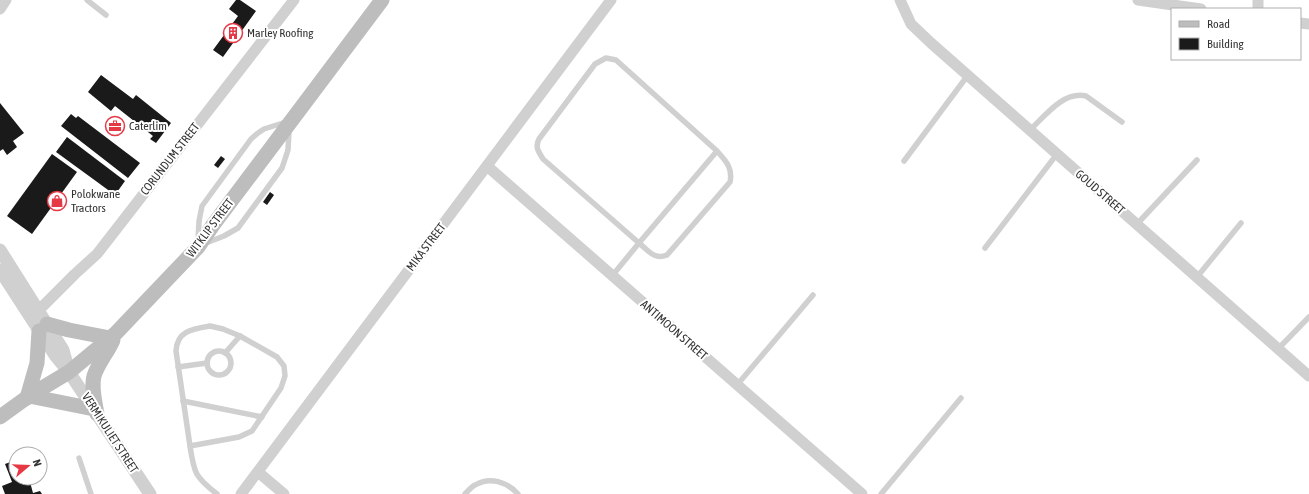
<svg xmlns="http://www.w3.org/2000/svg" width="1309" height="494" viewBox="0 0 1309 494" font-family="'Asap Condensed',sans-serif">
  <rect width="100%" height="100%" fill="#fff"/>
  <g fill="#1a1a1a">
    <path d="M 236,0 L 240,0 L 256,11 L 223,57 L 213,50 L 238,16 L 229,9 Z"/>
    <path d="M 101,75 L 133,99 L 136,95 L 171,123 L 156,143 L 150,139 L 153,136 L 115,106 L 111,111 L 88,92 Z"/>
    <path d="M 0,103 L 24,133 L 13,141 L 17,147 L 7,155 L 3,149 L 0,151 Z"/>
    <path d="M 71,114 L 76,118 L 78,116 L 140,163 L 128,178 L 61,126 Z"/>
    <path d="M 67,137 L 125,181 L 115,195 L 56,152 Z"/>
    <path d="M 52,154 L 77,172 L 32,234 L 7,216 Z"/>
    <path d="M 221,156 L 225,159 L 218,168 L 214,165 Z"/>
    <path d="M 270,192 L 274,195 L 267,205 L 263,202 Z"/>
    <path d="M 16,460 L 16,478 L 32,478 L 33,481 L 30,482 L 33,493 L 40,491 L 42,494 L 5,494 L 2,486 L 12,482 L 5,464 Z"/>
  </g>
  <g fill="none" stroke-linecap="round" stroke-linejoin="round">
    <g stroke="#d0d0d0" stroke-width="5.5">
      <path d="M 87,0 L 106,15"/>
      <path d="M 1030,130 C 1045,116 1063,91 1086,96 L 1122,122"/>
      <path d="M 904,161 L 968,75"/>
      <path d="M 1137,224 L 1197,160"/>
      <path d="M 198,241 L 199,221 L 202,206 L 251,139 L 258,133 L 264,129 L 286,122"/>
      <path d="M 206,243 L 224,236 L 238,228 L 282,168 L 288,150 L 289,131"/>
      <path d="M 985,248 L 1057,154"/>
      <path d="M 612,276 L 639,243 L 543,159 C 538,151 535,147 539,139 L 595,64 L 606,58 L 616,60 L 717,151 C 726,161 733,168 730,182 L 667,255 C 654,260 649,251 639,243 L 717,151"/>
      <path d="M 1197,277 L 1241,223"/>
      <path d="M 210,326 L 223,329 L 240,336 L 277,357 L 284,366 L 285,376 L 281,388 L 252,431 L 239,437 L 190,446 L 176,351 C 177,331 192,329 210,326 Z"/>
      <path d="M 1278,349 L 1309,317"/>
      <circle cx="219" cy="363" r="12"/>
      <path d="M 225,353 L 240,336"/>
      <path d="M 178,367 L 207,363"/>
      <path d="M 737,385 L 813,295"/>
      <path d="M 183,401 L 262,417"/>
      <path d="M 190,446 C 194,473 195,477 217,494"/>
      <path d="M 79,458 L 91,494"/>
      <path d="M 465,494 C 468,491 471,487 475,485 C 490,476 507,482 518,494"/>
      <path d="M 881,494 L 961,398"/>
    </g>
    <g stroke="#d0d0d0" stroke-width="11">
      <path d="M 900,0 L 911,24 L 931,43 L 1309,376"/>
      <path d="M 1138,0 L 1201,9"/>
      <path d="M 0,9 L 6,0"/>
      <path d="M 1258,9 L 1258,0"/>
      <path d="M 1300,23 L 1309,24"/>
      <path d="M 487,166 L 862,494"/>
      <path d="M 38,311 L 75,274 L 97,254 L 294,0"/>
      <path d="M 258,472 L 284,494"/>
      <path d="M 241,494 L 611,0"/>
    </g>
    <g stroke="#d0d0d0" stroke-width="13">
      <path d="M 0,250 L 63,350 L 68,368"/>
      <path d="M 0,270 L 55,355 L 69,372 L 150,494"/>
    </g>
    <g stroke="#bdbdbd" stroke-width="15">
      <path d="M 47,324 L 69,330 L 110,338"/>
      <path d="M 29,396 L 94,409"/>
      <path d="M 27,398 L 37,363 L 39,331"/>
      <path d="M 97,414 C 95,402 91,388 94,376 C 98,363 108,352 113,340"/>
      <path d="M 0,417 L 29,396 L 69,372 L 116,333 L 198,247 L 213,225 L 382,0"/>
    </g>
  </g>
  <defs>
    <symbol id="building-ring" viewBox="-11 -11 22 22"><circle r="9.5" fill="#fff" stroke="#e63946" stroke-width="1.5"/><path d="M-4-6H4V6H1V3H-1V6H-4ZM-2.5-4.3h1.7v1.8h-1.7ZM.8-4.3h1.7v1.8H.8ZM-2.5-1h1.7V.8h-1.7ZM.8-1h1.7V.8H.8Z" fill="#e63946"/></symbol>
    <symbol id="office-ring" viewBox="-11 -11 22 22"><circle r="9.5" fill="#fff" stroke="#e63946" stroke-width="1.5"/><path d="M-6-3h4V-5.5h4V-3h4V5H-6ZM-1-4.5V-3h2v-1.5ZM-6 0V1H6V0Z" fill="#e63946"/></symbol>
    <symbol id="shop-ring" viewBox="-11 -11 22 22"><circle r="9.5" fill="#fff" stroke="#e63946" stroke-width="1.5"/><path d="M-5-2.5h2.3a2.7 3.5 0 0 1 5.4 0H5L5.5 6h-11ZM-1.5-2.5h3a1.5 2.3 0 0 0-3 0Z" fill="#e63946"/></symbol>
  </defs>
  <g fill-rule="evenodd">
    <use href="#building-ring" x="222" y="22" width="22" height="22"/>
    <use href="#office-ring" x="104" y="115" width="22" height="22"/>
    <use href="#shop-ring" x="46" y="190" width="22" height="22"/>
  </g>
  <g text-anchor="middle" stroke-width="4" stroke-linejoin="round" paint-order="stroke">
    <g font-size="12" fill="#333" stroke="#fff" text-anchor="start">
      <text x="247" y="37">Marley Roofing</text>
      <text x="129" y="130">Caterlim</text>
      <text x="71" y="198">Polokwane<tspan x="71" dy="14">Tractors</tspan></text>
    </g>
    <g font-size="12" fill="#333" stroke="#fff">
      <text transform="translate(170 159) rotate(-52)" y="4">CORUNDUM STREET</text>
      <text transform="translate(1100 192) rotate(41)" y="4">GOUD STREET</text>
      <text transform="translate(210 228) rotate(-53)" y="4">WITKLIP STREET</text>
      <text transform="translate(426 247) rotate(-53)" y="4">MIKA STREET</text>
      <text transform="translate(674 330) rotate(41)" y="4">ANTIMOON STREET</text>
      <text transform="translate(110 433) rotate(57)" y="4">VERMIKULIET STREET</text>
    </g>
  </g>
  <rect x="1171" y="8" width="130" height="52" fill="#ffffff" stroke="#adadad"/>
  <rect x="1179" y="21" width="20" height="6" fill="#bdbdbd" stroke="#adadad"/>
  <text x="1207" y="28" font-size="12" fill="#333333">Road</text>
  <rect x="1179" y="38" width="20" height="12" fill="#1a1a1a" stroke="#adadad"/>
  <text x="1207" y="48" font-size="12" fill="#333333">Building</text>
  <g transform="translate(28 466) rotate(71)"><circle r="19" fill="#ffffff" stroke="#adadad"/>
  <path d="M0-3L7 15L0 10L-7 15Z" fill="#e63946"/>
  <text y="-6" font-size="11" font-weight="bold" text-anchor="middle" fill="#333333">N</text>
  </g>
</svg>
